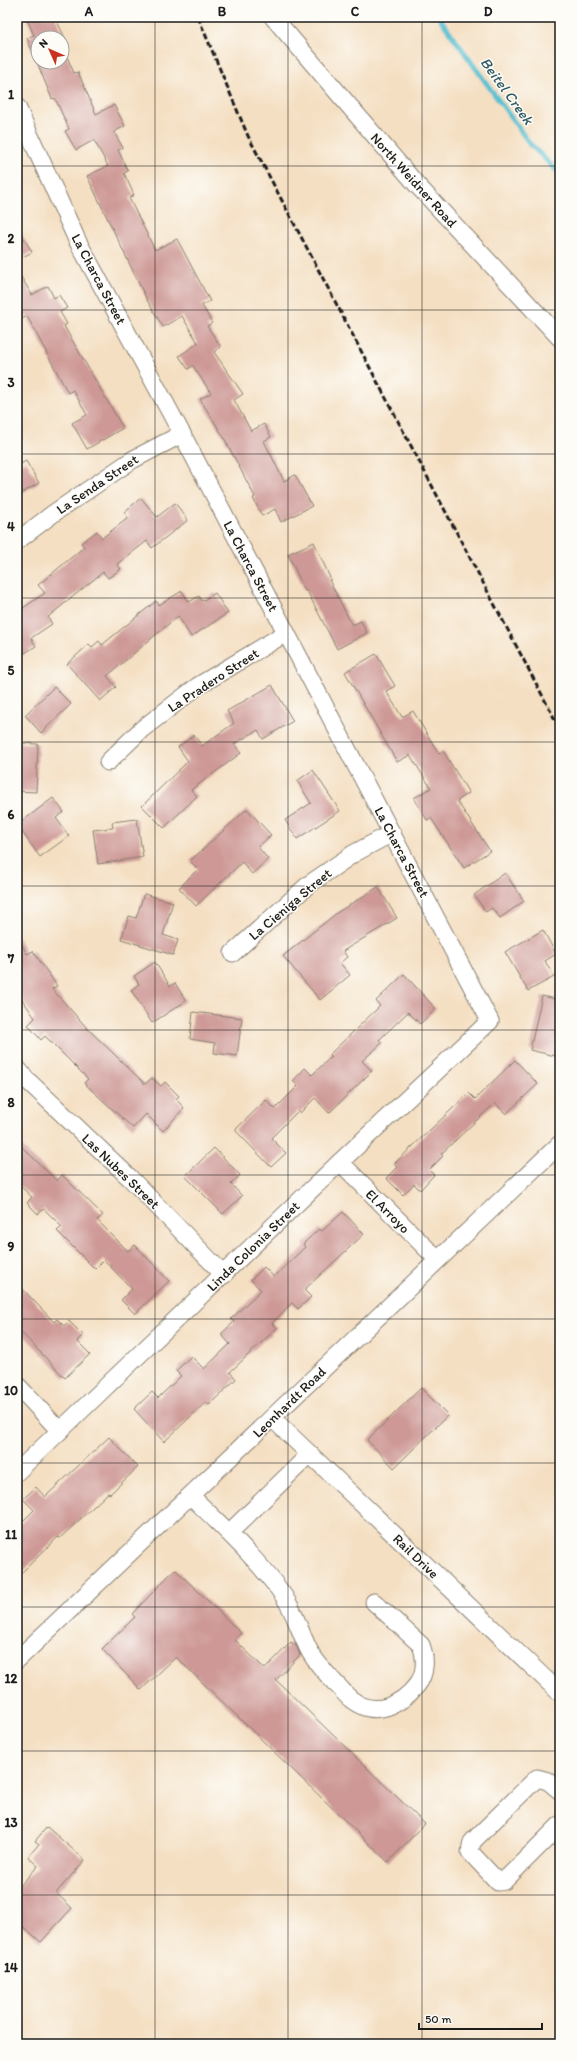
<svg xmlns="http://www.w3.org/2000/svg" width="577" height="2061" viewBox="0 0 577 2061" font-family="Itim,sans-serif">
  <rect width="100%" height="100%" fill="#fdfcf7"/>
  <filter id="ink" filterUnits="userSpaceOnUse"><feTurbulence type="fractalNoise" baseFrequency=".025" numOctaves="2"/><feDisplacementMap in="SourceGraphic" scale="8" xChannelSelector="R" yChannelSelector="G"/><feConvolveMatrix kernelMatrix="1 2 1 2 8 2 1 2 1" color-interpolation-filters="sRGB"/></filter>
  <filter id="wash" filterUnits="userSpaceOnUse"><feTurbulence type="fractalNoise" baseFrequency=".012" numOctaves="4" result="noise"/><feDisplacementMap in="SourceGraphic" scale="16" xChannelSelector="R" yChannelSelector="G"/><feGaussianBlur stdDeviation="0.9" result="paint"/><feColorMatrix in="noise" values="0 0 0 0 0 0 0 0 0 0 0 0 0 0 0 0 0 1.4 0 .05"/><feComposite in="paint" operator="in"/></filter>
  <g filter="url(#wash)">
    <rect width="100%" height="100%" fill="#f4dfc2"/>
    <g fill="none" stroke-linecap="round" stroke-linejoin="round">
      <path stroke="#52bdce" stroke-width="5" d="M 439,17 L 530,144 L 560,174"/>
    </g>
    <g id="blocks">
      <g fill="#cd9895">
        <path d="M 26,17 L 55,17 L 66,40 L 62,42 L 62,38 L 38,38 L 38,62 L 62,62 L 62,45 L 74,73 L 78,72 L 96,114 L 114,105 L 125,126 L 114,132 L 123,148 L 118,150 L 128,171 L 124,173 L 134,195 L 129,198 L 155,250 L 177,239 L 210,301 L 202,305 L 212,323 L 207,326 L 221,347 L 214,352 L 243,394 L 234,400 L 251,431 L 264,424 L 271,437 L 264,441 L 284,481 L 295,475 L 312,506 L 281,522 L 275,509 L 262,516 L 253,498 L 255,497 L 223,436 L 200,399 L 211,393 L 193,366 L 188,369 L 179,356 L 198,343 L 182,316 L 163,327 L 147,300 L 87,176 L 108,166 L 94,140 L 76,150 L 65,131 L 69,129 L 55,98 L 52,99 L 27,38 L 34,35 Z"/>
        <path d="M 17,226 L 32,252 L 17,260 Z"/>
        <path d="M 17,270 L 32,295 L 48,286 L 54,298 L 59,295 L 67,308 L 60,312 L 67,324 L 64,326 L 123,428 L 87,449 L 72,423 L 87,415 L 73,390 L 68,393 L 27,316 L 17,322 Z"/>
        <path d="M 26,461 L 39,483 L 17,496 L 17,466 Z"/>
        <path d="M 141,498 L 157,517 L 175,503 L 188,520 L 152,548 L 147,541 L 117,564 L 121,569 L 108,578 L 103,572 L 48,617 L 52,624 L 31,638 L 36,646 L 17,658 L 17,612 L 45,593 L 38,585 L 84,547 L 81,543 L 97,531 L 102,538 L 128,518 L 124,512 Z"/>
        <path d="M 314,542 L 331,580 L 329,580 L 352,625 L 361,621 L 367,633 L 337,649 L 307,591 L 305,591 L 288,554 Z"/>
        <path d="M 182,591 L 189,602 L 199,596 L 202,601 L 215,593 L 228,613 L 191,637 L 178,616 L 107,676 L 116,687 L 100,701 L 67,664 L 89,644 L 92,647 L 99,641 L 102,645 L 156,601 L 159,605 Z"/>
        <path d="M 376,654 L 395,686 L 386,691 L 402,717 L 413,711 L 439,754 L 443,751 L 469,793 L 457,801 L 490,851 L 464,868 L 431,818 L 427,820 L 414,798 L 431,788 L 410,755 L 397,762 L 345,672 Z"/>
        <path d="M 272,685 L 293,721 L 263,739 L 258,730 L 234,744 L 241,753 L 191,790 L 197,796 L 164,828 L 142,806 L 188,761 L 178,747 L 194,735 L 202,746 L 234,723 L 227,711 Z"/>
        <path d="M 54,687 L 71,704 L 41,733 L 25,715 Z"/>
        <path d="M 17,743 L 38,744 L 36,792 L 17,791 Z"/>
        <path d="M 313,770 L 340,811 L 297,839 L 285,820 L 311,803 L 297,781 Z"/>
        <path d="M 53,798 L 64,812 L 56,818 L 69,836 L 40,857 L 17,825 Z"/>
        <path d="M 247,809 L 271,835 L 258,847 L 268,859 L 252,874 L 242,862 L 196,906 L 179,888 L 198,869 L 190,861 Z"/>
        <path d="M 137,819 L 143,857 L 98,864 L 93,830 L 113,828 L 112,822 Z"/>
        <path d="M 505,873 L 524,901 L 500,918 L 492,908 L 486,912 L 474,895 Z"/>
        <path d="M 378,887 L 397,918 L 343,951 L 347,957 L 340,963 L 350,975 L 320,1000 L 283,956 L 338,912 Z"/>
        <path d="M 144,894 L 173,902 L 163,935 L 178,940 L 173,955 L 121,939 L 129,916 L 136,918 Z"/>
        <path d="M 543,930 L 556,954 L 545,961 L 554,977 L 528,991 L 505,952 Z"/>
        <path d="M 17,936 L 27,954 L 33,951 L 57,986 L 52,989 L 88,1029 L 145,1084 L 152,1078 L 161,1086 L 165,1082 L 179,1096 L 176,1099 L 184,1108 L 163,1131 L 146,1114 L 133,1128 L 84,1083 L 88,1079 L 45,1036 L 41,1040 L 28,1025 L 35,1018 L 17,992 Z"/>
        <path d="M 155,962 L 170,986 L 175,983 L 186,1001 L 152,1023 L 131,990 L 139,984 L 134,976 Z"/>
        <path d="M 404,974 L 436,1009 L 420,1024 L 408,1012 L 379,1040 L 382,1043 L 362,1061 L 372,1071 L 329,1113 L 315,1098 L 300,1113 L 298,1111 L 271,1138 L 286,1153 L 271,1167 L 235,1130 L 266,1100 L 275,1109 L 298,1086 L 293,1081 L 305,1068 L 312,1075 L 331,1057 L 329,1055 L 380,1006 L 376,1001 Z"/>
        <path d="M 542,996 L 560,1000 L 560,1032 L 555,1056 L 530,1050 Z"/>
        <path d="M 193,1012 L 242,1018 L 237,1056 L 214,1053 L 215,1043 L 190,1039 Z"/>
        <path d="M 515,1060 L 538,1084 L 506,1114 L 495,1103 L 441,1154 L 443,1156 L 429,1170 L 434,1175 L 420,1190 L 414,1184 L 403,1195 L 386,1178 L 397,1167 L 394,1164 L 469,1093 L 475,1099 Z"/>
        <path d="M 17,1142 L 57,1181 L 62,1175 L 103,1215 L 97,1220 L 128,1251 L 135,1245 L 169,1281 L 135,1314 L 121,1300 L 132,1289 L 104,1260 L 95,1269 L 57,1231 L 62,1227 L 44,1209 L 38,1214 L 27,1203 L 32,1197 L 17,1183 Z"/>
        <path d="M 214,1148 L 240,1175 L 231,1184 L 242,1196 L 223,1214 L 185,1176 Z"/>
        <path d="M 343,1212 L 364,1234 L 304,1290 L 311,1297 L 298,1309 L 292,1303 L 272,1323 L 277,1328 L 230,1372 L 236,1379 L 209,1405 L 206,1402 L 164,1442 L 134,1409 L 152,1392 L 158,1398 L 181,1376 L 176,1371 L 191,1356 L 204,1369 L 230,1344 L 221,1334 L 234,1322 L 231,1319 L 261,1290 L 251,1280 L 264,1267 L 274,1277 L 305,1247 L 303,1244 L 319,1229 L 322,1231 Z"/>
        <path d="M 17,1283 L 54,1322 L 57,1319 L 64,1326 L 69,1321 L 83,1335 L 77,1341 L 90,1354 L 65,1378 L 17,1328 Z"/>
        <path d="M 421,1388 L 448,1415 L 394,1468 L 367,1440 Z"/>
        <path d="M 109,1437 L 138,1467 L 110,1494 L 108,1493 L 60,1538 L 58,1537 L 17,1577 L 17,1527 L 34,1510 L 23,1499 L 36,1487 L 45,1497 Z"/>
        <path d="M 175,1569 L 241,1633 L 235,1640 L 265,1669 L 291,1642 L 297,1647 L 300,1655 L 276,1680 L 425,1824 L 388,1862 L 176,1657 L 141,1690 L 102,1649 L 135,1617 L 132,1614 Z"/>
        <path d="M 47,1827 L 85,1860 L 56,1893 L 72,1908 L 41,1942 L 17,1921 L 17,1889 L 38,1866 L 28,1857 L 39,1844 L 35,1841 Z"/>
      </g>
    </g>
  </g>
  <g filter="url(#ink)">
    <use href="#blocks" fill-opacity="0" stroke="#887e6f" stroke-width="1"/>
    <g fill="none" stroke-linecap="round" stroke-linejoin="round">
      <defs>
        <g id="minor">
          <path d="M 273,17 L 417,185 L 560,338"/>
          <path d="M 17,107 L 77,240 L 182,434 L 490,1021 L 340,1162 L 17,1472"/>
          <path d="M 17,541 L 54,513 L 132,460 L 182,434"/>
          <path d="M 108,762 L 142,729 L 198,686 L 286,633"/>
          <path d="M 233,953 L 308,885 L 353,854 L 392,833"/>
          <path d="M 17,1068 L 27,1080 L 130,1178 L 224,1275"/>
          <path d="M 340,1162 L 437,1259"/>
          <path d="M 17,1385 L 60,1431"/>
          <path d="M 272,1418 L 560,1693"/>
          <path d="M 191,1496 C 221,1525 252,1554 278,1588 C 294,1608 298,1628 309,1650 C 315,1662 326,1673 335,1683 C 341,1688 346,1696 352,1700 C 375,1718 401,1705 417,1685 C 426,1674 426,1657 421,1645 L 374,1602"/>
          <path d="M 230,1532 L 310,1454"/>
          <path d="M 17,1660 L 560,1144"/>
          <path d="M 560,1791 L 548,1781 L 537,1778 L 472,1842 L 470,1852 L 498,1882 L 504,1881 L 560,1825"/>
        </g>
      </defs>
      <use href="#minor" stroke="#887e6f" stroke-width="19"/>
      <use href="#minor" stroke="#fff" stroke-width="17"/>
      <path stroke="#1c1c1c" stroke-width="3" stroke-dasharray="6 3" stroke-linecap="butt" d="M 198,17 L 248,136 L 560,729"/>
    </g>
  </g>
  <path fill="none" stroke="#1c1c1c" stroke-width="1" stroke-opacity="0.55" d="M 155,17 L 155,2044M 288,17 L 288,2044M 422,17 L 422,2044M 17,166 L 560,166M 17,310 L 560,310M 17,454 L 560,454M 17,598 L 560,598M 17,742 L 560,742M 17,886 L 560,886M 17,1030 L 560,1030M 17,1175 L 560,1175M 17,1319 L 560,1319M 17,1463 L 560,1463M 17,1607 L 560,1607M 17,1751 L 560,1751M 17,1895 L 560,1895"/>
  <g text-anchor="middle" stroke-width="3" stroke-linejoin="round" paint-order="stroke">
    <g font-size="14" fill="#1c1c1c" stroke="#fdfcf7">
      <text transform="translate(414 180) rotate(48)" y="5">North Weidner Road</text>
      <text transform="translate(99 279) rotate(62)" y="5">La Charca Street</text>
      <text transform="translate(97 484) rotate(-34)" y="5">La Senda Street</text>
      <text transform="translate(251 566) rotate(62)" y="5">La Charca Street</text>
      <text transform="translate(213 680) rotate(-33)" y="5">La Pradero Street</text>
      <text transform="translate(402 852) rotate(62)" y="5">La Charca Street</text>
      <text transform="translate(290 904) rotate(-40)" y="5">La Cieniga Street</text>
      <text transform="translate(121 1171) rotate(44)" y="5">Las Nubes Street</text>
      <text transform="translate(388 1211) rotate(45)" y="5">El Arroyo</text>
      <text transform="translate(253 1246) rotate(-44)" y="5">Linda Colonia Street</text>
      <text transform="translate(289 1402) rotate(-44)" y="5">Leonhardt Road</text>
      <text transform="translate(416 1556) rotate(44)" y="5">Rail Drive</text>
    </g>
    <g font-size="15" font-style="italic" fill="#325c63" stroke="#fdfcf7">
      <text transform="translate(507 91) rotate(54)" y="5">Beitel Creek</text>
    </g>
  </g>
  <rect width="577" height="2061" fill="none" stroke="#fdfcf7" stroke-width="44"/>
  <g transform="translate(50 50) rotate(315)"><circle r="19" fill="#fdfcf7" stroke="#a3a29f"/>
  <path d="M0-3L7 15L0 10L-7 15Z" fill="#c8321e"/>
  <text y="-6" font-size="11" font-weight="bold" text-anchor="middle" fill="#1c1c1c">N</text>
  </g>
  <path d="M419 2023v6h123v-6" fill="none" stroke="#1c1c1c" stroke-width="2"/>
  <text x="425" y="2023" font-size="12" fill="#1c1c1c" stroke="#fdfcf7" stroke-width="3" paint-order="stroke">50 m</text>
  <rect x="22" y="22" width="533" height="2017" fill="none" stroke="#1c1c1c" stroke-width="1.5"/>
  <g font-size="13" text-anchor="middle" font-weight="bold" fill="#1c1c1c">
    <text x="89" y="16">A</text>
    <text x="222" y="16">B</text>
    <text x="355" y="16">C</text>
    <text x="488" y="16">D</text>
    <text x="11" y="99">1</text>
    <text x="11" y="243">2</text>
    <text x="11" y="387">3</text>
    <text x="11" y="531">4</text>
    <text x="11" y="675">5</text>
    <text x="11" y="819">6</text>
    <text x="11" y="963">7</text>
    <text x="11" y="1107">8</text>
    <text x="11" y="1251">9</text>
    <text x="11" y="1395">10</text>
    <text x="11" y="1539">11</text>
    <text x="11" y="1683">12</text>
    <text x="11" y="1827">13</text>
    <text x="11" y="1972">14</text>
  </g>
</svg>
